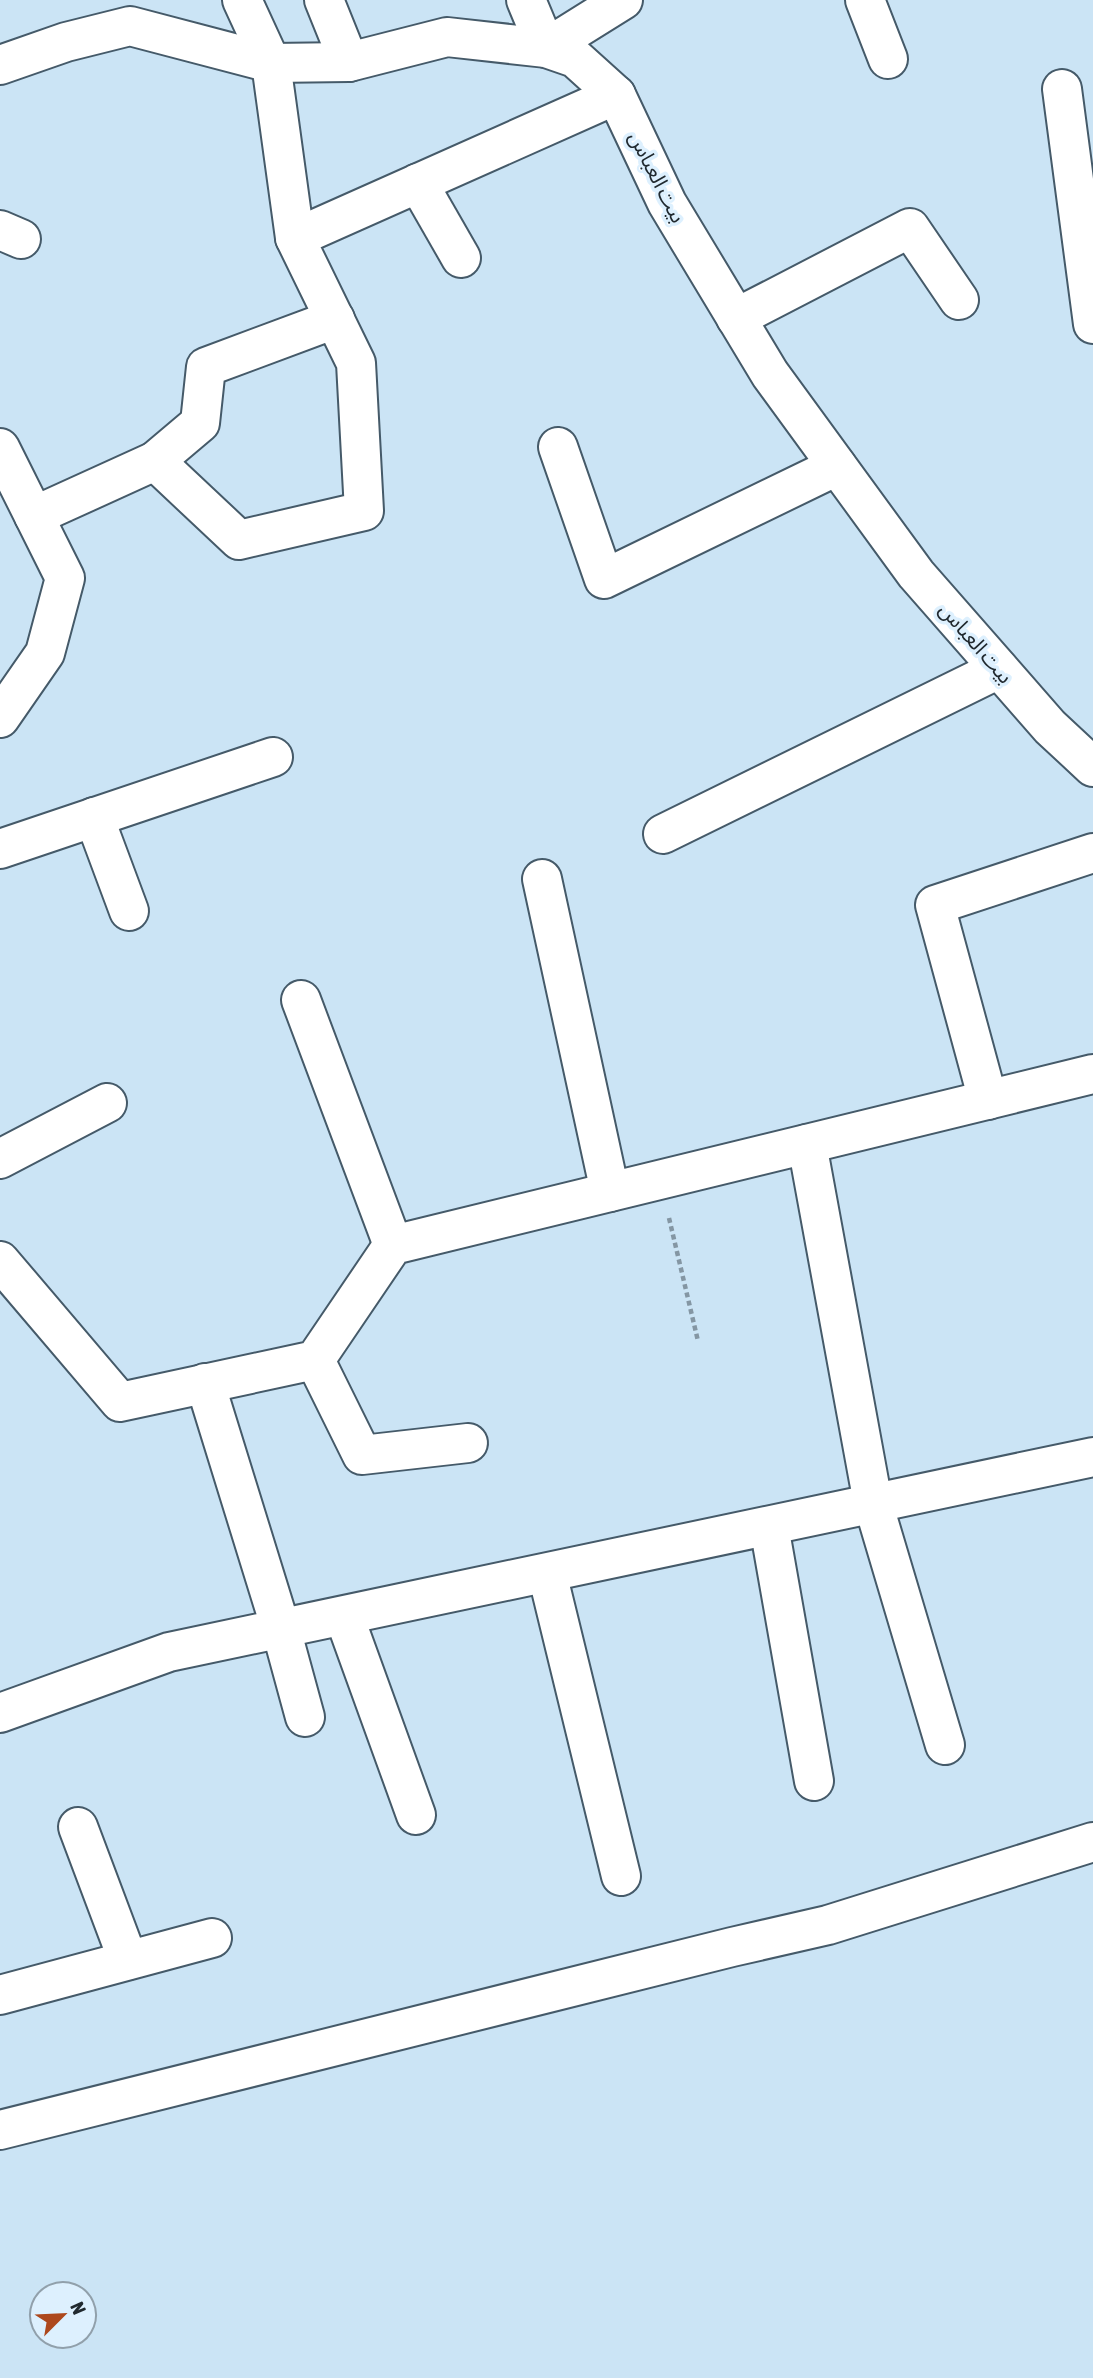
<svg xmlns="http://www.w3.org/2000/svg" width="1093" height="2378" viewBox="0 0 1093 2378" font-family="'Asap Condensed','Noto Sans Arabic',sans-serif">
  <rect width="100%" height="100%" fill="#cbe4f5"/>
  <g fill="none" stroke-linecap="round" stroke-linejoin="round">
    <defs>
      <g id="minor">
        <path d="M 242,0 L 271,63 L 295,238"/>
        <path d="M 324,0 L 349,62"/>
        <path d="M 526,0 L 546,48 L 623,0"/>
        <path d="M 865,0 L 888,59"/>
        <path d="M 1062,89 L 1093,324"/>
        <path d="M 418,183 L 461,258"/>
        <path d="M 0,230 L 21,239"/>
        <path d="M 736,318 L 910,228 L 959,300"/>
        <path d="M 558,447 L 604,579 L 837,466"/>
        <path d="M 155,461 L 200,423 L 206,367 L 335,319"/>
        <path d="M 34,516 L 155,461 L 239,540 L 364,511 L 356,363 L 295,238 L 616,95"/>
        <path d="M 94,817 L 129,911"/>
        <path d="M 663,834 L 999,669"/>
        <path d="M 0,849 L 273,757"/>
        <path d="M 542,879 L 610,1192"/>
        <path d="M 301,1000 L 393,1245"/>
        <path d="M 988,1100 L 935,905 L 1093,853"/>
        <path d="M 807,1144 L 873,1503 L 945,1745"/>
        <path d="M 0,1159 L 107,1103"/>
        <path d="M 0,1261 L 120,1402 L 315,1360 L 393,1245 L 1093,1074"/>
        <path d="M 315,1360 L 362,1455 L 468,1443"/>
        <path d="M 205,1383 L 281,1629 L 305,1717"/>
        <path d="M 769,1526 L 814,1781"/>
        <path d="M 547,1573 L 621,1876"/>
        <path d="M 344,1616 L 416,1815"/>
        <path d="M 0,1713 L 169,1652 L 1093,1457"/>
        <path d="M 78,1827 L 128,1960"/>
        <path d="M 0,1995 L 212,1938"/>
        <path d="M 0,2130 L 732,1947 L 828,1925 L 1093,1842"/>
      </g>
      <g id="tertiary">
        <path d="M 0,65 L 66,42 L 130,26 L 271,63 L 349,62 L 447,37 L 546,48 L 575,58 L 616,95 L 667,203 L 770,374 L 916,574 L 1050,727 L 1093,767"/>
        <path d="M 0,448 L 65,578 L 45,653 L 0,718"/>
      </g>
    </defs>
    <use href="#minor" stroke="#455a69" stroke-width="42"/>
    <use href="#tertiary" stroke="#455a69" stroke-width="42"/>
    <path stroke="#8496a3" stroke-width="4.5" stroke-dasharray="5 3.5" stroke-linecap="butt" d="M 669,1218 L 698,1341"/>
    <use href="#minor" stroke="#fff" stroke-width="38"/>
    <use href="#tertiary" stroke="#fff" stroke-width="38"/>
  </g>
  <g text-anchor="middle" stroke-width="7" stroke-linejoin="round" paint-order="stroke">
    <g font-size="21" fill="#20292f" stroke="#ddf0fe">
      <text transform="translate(657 177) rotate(63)" y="7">بیت العباس</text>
      <text transform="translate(976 643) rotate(49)" y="7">بیت العباس</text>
    </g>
  </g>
  <g transform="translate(63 2315) rotate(66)"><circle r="33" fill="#ddf0fe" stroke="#91a0ab" stroke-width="2"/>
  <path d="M0-5L12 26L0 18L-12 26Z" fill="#ad481d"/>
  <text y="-10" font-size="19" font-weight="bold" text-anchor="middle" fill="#20292f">N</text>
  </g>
</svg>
